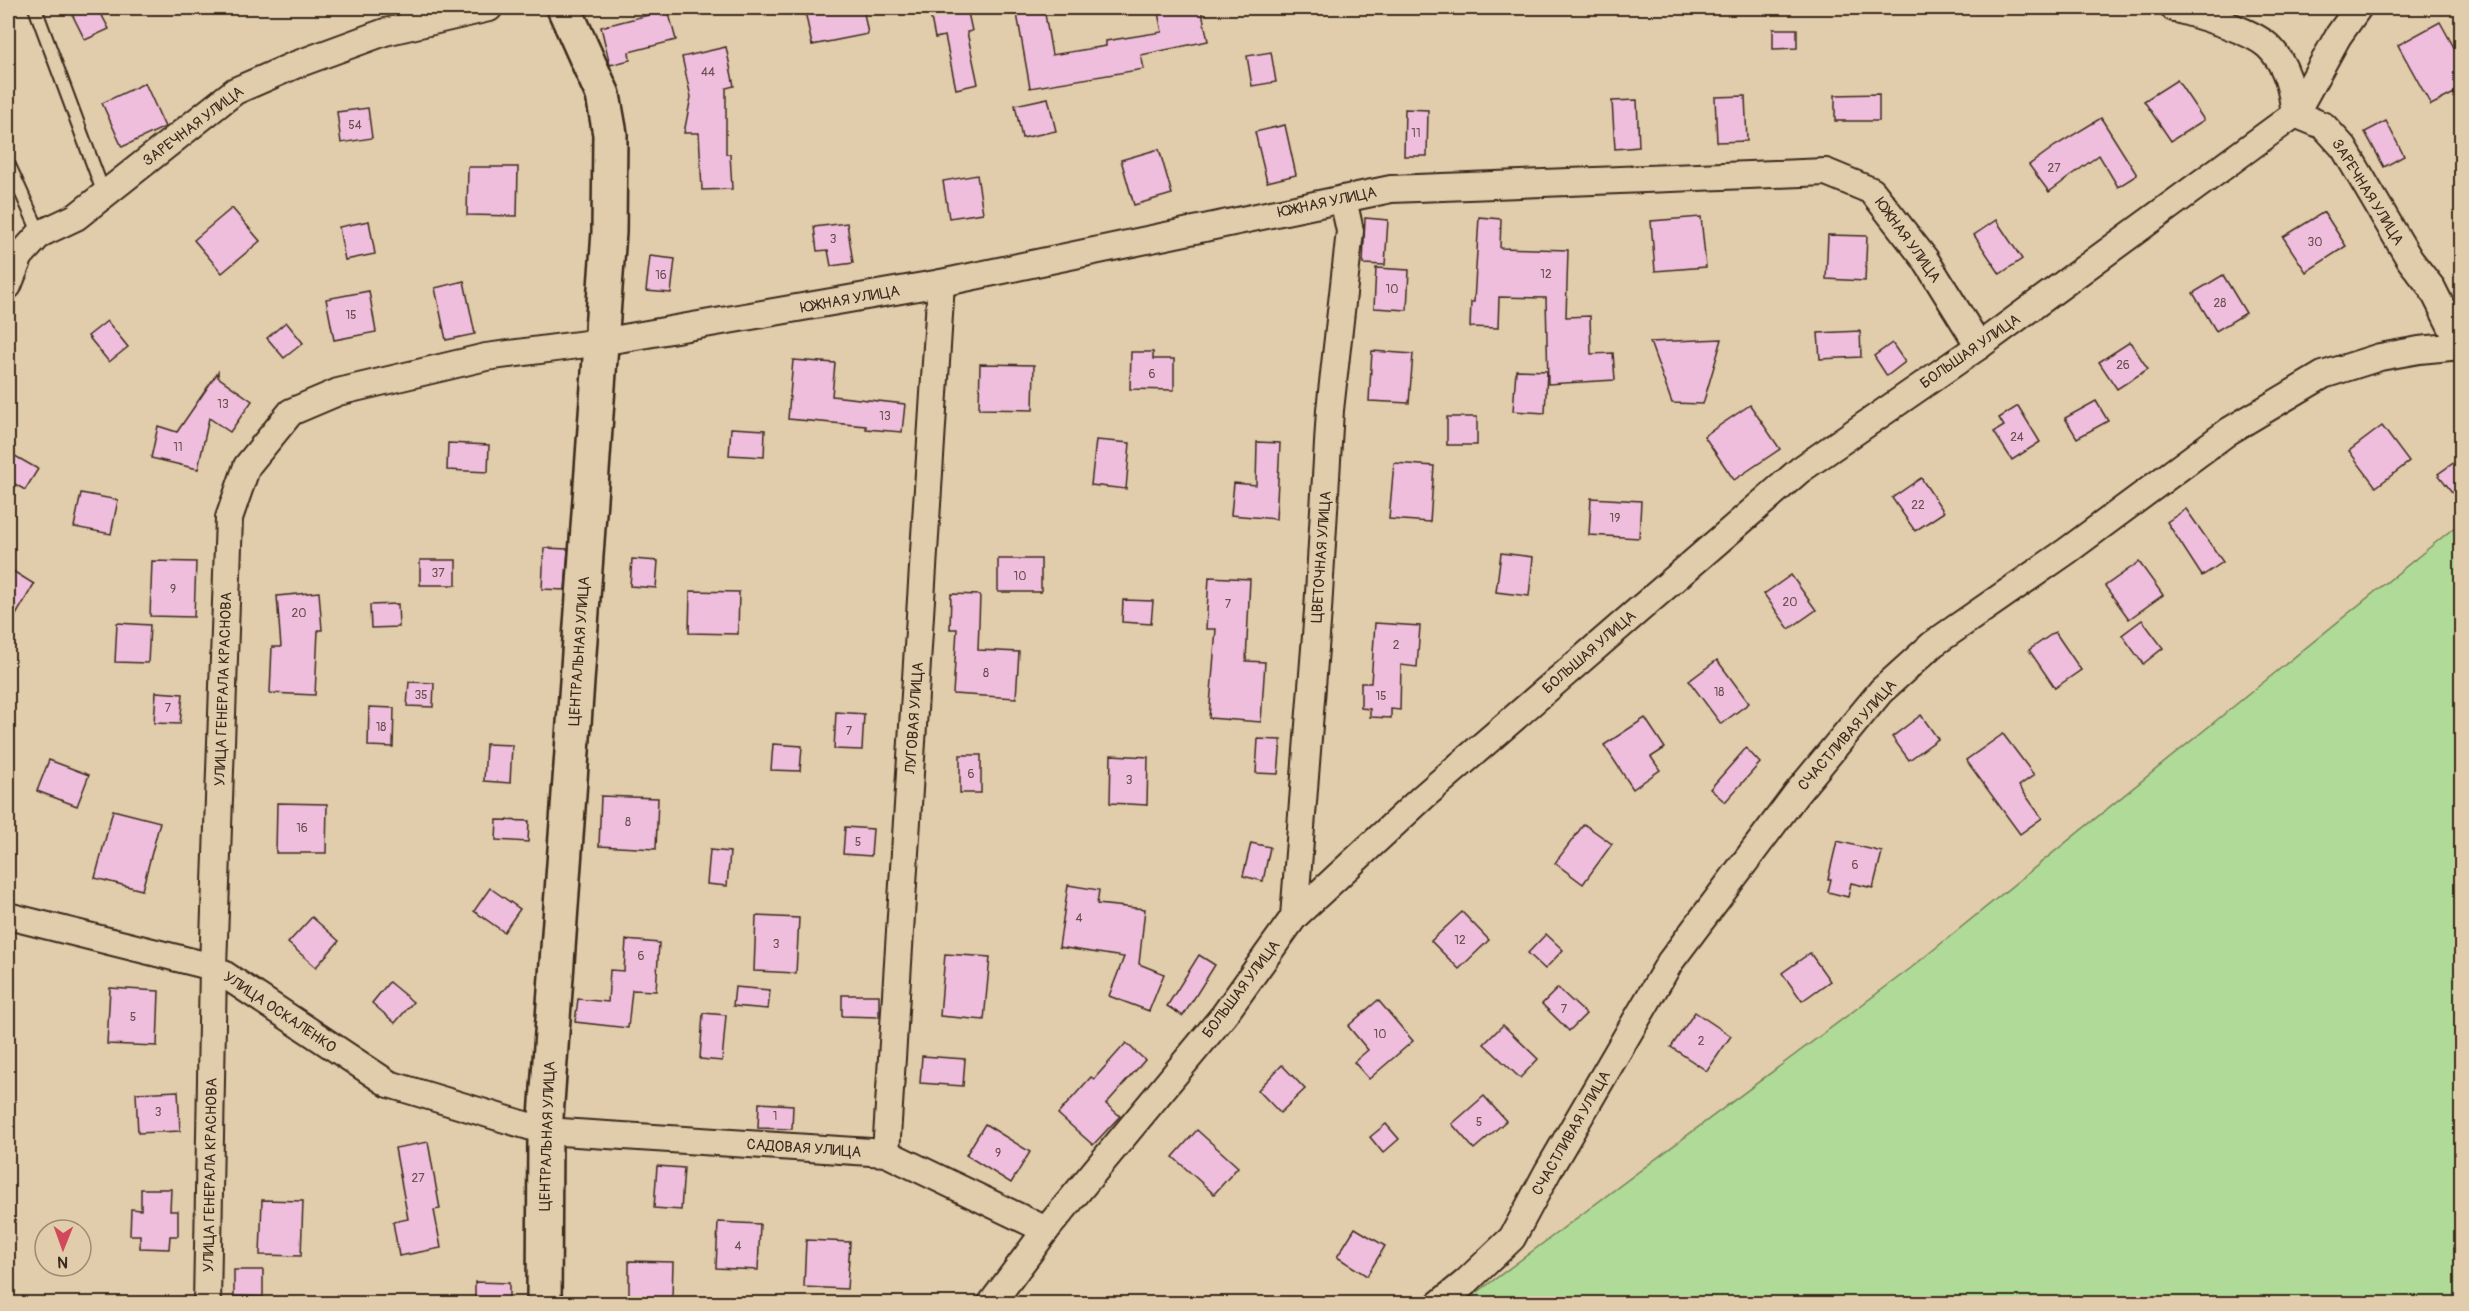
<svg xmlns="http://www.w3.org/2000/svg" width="2469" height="1311" viewBox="0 0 2469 1311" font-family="Pangolin,sans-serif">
  <rect width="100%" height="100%" fill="#e1ccab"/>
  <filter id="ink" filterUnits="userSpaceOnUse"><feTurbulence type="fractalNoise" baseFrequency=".0167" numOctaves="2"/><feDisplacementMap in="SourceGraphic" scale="12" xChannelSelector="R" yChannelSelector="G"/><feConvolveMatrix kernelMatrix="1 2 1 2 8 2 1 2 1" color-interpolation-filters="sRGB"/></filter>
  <g filter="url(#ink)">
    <path fill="#b0da97" stroke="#76825a" stroke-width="1.5" d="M 2461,522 L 2461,1303 L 1463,1303 L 1911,968 Z"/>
    <g fill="#efbedd" stroke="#3b2a1e" stroke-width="1.5">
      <path d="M 69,8 L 98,8 L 109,29 L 85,40 Z"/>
      <path d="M 822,8 L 863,8 L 868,34 L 812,45 L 805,11 Z"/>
      <path d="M 929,8 L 967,8 L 972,31 L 967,32 L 978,84 L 956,89 L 945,36 L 935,38 Z"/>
      <path d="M 1016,8 L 1044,8 L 1052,55 L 1106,46 L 1106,41 L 1162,32 L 1157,8 L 1201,8 L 1208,41 L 1141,55 L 1144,69 L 1030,88 Z"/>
      <path d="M 668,10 L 676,40 L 629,52 L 630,60 L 610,65 L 601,27 Z"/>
      <path d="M 2440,22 L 2462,62 L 2462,89 L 2431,105 L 2398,45 Z"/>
      <path d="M 1773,29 L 1797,29 L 1797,48 L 1773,49 Z"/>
      <path d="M 726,47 L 734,86 L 726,88 L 726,154 L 730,154 L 732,189 L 702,190 L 699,133 L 684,133 L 691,97 L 682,57 Z"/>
      <path d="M 1271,52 L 1276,82 L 1252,86 L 1247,56 Z"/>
      <path d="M 2177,80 L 2204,120 L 2171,141 L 2144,101 Z"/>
      <path d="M 145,83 L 165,127 L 122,147 L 102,103 Z"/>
      <path d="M 1879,94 L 1879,121 L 1835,121 L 1835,95 Z"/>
      <path d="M 1745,96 L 1747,141 L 1717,142 L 1715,97 Z"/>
      <path d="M 1048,98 L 1056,131 L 1022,138 L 1015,105 Z"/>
      <path d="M 1637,100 L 1639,147 L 1615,149 L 1612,101 Z"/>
      <path d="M 368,108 L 372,138 L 341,143 L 337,112 Z"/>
      <path d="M 1405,109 L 1428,110 L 1427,156 L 1404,156 Z"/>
      <path d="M 2101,118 L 2137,175 L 2118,187 L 2099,155 L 2049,192 L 2029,165 L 2055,146 Z"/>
      <path d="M 2386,121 L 2404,156 L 2384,167 L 2365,132 Z"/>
      <path d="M 1285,125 L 1296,175 L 1267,182 L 1255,132 Z"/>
      <path d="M 1159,149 L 1172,194 L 1134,205 L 1121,160 Z"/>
      <path d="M 468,167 L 518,167 L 517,216 L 467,215 Z"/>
      <path d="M 977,175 L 983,213 L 949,218 L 943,181 Z"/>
      <path d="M 232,208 L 260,241 L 222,273 L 194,240 Z"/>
      <path d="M 2324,212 L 2346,246 L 2306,272 L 2283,237 Z"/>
      <path d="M 1479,217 L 1501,219 L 1500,248 L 1568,250 L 1566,317 L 1590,316 L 1591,354 L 1613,353 L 1615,380 L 1548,384 L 1546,298 L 1499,297 L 1498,328 L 1470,327 L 1471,302 L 1474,302 Z"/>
      <path d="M 1701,217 L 1706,267 L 1655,271 L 1651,221 Z"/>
      <path d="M 1365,218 L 1388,220 L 1385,265 L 1363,264 Z"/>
      <path d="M 1996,220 L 2022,259 L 2000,274 L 1974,235 Z"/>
      <path d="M 369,221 L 375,254 L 345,260 L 339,227 Z"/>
      <path d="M 847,223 L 853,263 L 831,266 L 828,250 L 817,251 L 814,227 Z"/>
      <path d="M 1828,235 L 1867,236 L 1865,281 L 1826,279 Z"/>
      <path d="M 650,256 L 675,259 L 671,293 L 646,291 Z"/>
      <path d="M 1376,268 L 1409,270 L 1407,310 L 1374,308 Z"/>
      <path d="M 2223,275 L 2246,313 L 2216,331 L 2193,293 Z"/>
      <path d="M 464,281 L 475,334 L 446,340 L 435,288 Z"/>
      <path d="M 369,291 L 376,332 L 334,340 L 326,299 Z"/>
      <path d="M 107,321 L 128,347 L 109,362 L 88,336 Z"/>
      <path d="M 286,322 L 303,343 L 284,358 L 267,338 Z"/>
      <path d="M 1860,331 L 1861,357 L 1820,359 L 1818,333 Z"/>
      <path d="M 1722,339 L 1703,404 L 1672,403 L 1650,342 Z"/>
      <path d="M 2130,342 L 2148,369 L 2117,389 L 2099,362 Z"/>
      <path d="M 1892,343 L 1905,362 L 1887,376 L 1874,356 Z"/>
      <path d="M 1372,351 L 1413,354 L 1409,403 L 1369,401 Z"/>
      <path d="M 1131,352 L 1153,352 L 1153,359 L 1174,359 L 1174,390 L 1130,389 Z"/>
      <path d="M 793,360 L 835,363 L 832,396 L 905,404 L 902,432 L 866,429 L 866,426 L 788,419 Z"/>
      <path d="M 980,364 L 1034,365 L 1033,410 L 979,409 Z"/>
      <path d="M 1516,370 L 1547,371 L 1545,413 L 1513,411 Z"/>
      <path d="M 218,372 L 218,377 L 252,401 L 230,432 L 209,418 L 198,469 L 151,458 L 158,426 L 177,432 Z"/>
      <path d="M 2096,401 L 2108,421 L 2077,438 L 2065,418 Z"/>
      <path d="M 1750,405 L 1780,449 L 1734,480 L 1704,436 Z"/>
      <path d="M 2018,406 L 2040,442 L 2012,460 L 1994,432 L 2004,426 L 1999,418 Z"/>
      <rect x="1447" y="417" width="30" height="28"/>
      <path d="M 2382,426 L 2409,462 L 2376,487 L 2349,451 Z"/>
      <path d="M 731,428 L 765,430 L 764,457 L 729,455 Z"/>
      <path d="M 1096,440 L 1130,443 L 1126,489 L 1091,485 Z"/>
      <path d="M 1257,442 L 1280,443 L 1276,519 L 1231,515 L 1234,483 L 1256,485 Z"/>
      <path d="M 448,443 L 489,445 L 488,472 L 447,470 Z"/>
      <path d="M 8,452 L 38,469 L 25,490 L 8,480 Z"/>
      <path d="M 2462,457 L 2462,505 L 2438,474 Z"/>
      <path d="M 1394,463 L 1434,466 L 1430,522 L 1389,519 Z"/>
      <path d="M 1921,478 L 1944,512 L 1915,531 L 1892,498 Z"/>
      <path d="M 81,493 L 118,500 L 111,534 L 74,527 Z"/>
      <path d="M 1591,498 L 1641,501 L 1639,538 L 1589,535 Z"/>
      <path d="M 2186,509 L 2223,562 L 2202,576 L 2167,522 Z"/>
      <path d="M 544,548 L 568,549 L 565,590 L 542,589 Z"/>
      <path d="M 1501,553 L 1533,557 L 1529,596 L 1496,592 Z"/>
      <path d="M 632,559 L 658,561 L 656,588 L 630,586 Z"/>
      <rect x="998" y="559" width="43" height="33"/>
      <rect x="420" y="560" width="36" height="25"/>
      <path d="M 152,561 L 196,562 L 194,617 L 150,616 Z"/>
      <path d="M 2139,562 L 2163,595 L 2129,619 L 2105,586 Z"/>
      <path d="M 8,568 L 34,584 L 8,629 Z"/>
      <path d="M 1791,575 L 1816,610 L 1789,629 L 1764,594 Z"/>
      <path d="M 1209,577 L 1250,579 L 1246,661 L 1265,662 L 1261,722 L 1209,718 L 1216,629 L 1206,629 Z"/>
      <path d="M 690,591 L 739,592 L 738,634 L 689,633 Z"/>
      <path d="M 319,592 L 322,630 L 318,630 L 315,695 L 270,693 L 272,647 L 281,647 L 277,596 Z"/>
      <path d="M 951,594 L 980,595 L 978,650 L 1019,652 L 1016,698 L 953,694 L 957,629 L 950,629 Z"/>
      <path d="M 1123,600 L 1153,601 L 1151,624 L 1122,622 Z"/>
      <path d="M 398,604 L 399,627 L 371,628 L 370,605 Z"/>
      <path d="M 2142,620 L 2163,648 L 2143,664 L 2122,635 Z"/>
      <path d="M 117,623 L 150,625 L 148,663 L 115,662 Z"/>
      <path d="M 1375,623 L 1420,626 L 1417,667 L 1401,665 L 1400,710 L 1391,709 L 1391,718 L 1370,717 L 1370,709 L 1361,708 L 1361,683 L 1371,683 Z"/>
      <path d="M 2055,632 L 2081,670 L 2055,688 L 2029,650 Z"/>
      <path d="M 1717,660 L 1749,703 L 1721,724 L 1689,681 Z"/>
      <path d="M 409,682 L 434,683 L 433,707 L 407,706 Z"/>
      <path d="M 156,692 L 183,694 L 180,724 L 154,723 Z"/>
      <path d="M 369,707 L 394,708 L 393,747 L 368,746 Z"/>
      <path d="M 836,712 L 864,714 L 862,750 L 834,749 Z"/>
      <path d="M 1921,715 L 1938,739 L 1909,760 L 1892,737 Z"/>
      <path d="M 1645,718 L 1665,748 L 1651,757 L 1660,770 L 1633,789 L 1604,745 Z"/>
      <path d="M 2003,734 L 2034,775 L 2019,786 L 2042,818 L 2020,834 L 1966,760 Z"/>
      <path d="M 1258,739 L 1281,740 L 1278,774 L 1256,773 Z"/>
      <path d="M 486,744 L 512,745 L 510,783 L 484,781 Z"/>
      <path d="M 773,744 L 802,746 L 800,771 L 771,770 Z"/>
      <path d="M 1746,748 L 1760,763 L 1725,802 L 1710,789 Z"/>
      <rect x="960" y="755" width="21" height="38"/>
      <path d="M 1111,755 L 1148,757 L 1147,805 L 1110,803 Z"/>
      <path d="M 49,760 L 89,775 L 77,806 L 37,791 Z"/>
      <path d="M 601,796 L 658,798 L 656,849 L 599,846 Z"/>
      <path d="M 277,803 L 327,804 L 326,853 L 276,853 Z"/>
      <path d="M 113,810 L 160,822 L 142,890 L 95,878 Z"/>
      <path d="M 497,820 L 529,821 L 528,842 L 496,840 Z"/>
      <path d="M 1584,824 L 1612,844 L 1583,884 L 1555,863 Z"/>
      <path d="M 845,827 L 873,829 L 871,856 L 843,854 Z"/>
      <path d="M 1837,841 L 1882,852 L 1873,888 L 1851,883 L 1848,897 L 1828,892 L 1831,879 L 1828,879 Z"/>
      <path d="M 1251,843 L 1270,847 L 1263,881 L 1243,876 Z"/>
      <path d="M 710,850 L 730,852 L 727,886 L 707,884 Z"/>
      <path d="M 1068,885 L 1099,890 L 1097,904 L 1145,909 L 1139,964 L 1164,974 L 1149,1011 L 1109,996 L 1124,957 L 1059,947 Z"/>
      <path d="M 490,888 L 520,909 L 504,932 L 474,911 Z"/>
      <path d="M 1462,912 L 1489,940 L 1459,969 L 1431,941 Z"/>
      <path d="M 756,916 L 799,918 L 796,973 L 754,971 Z"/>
      <path d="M 312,917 L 339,941 L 316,967 L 288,943 Z"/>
      <path d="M 1546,934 L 1563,950 L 1545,969 L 1528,953 Z"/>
      <path d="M 626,940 L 659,943 L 656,991 L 632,990 L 628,1028 L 575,1022 L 578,999 L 608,1002 L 610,970 L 624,971 Z"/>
      <path d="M 1810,953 L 1830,981 L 1802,1001 L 1782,973 Z"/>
      <path d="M 945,954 L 990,957 L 984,1020 L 940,1016 Z"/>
      <path d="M 1199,955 L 1215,965 L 1183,1016 L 1167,1006 Z"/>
      <path d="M 389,982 L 413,1002 L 395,1023 L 372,1003 Z"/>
      <path d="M 735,987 L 770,990 L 768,1009 L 733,1006 Z"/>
      <path d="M 110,988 L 159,991 L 157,1046 L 107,1044 Z"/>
      <path d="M 1558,988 L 1586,1014 L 1569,1031 L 1542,1004 Z"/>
      <path d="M 842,995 L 879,995 L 879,1017 L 842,1016 Z"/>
      <path d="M 1378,1000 L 1413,1041 L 1369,1079 L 1354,1062 L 1368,1050 L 1348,1026 Z"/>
      <path d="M 1695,1012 L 1731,1036 L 1707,1071 L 1671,1047 Z"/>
      <path d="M 703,1013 L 726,1015 L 722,1061 L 700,1059 Z"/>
      <path d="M 1503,1025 L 1538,1059 L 1520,1078 L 1484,1044 Z"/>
      <path d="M 1126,1043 L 1145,1060 L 1106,1104 L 1120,1116 L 1093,1145 L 1058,1114 L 1091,1077 L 1094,1079 Z"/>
      <path d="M 922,1056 L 965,1059 L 963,1086 L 920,1083 Z"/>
      <path d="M 1282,1065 L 1305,1089 L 1280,1113 L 1258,1090 Z"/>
      <path d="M 178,1091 L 180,1131 L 138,1133 L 136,1093 Z"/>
      <path d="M 1484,1096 L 1506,1121 L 1474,1149 L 1452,1124 Z"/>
      <path d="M 759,1103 L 793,1105 L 792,1129 L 758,1128 Z"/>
      <path d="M 985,1124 L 1030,1152 L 1011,1183 L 966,1155 Z"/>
      <path d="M 1386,1124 L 1399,1139 L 1383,1153 L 1370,1137 Z"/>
      <path d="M 1197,1130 L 1238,1167 L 1214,1194 L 1173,1157 Z"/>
      <path d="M 428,1142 L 440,1209 L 434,1210 L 441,1248 L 399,1256 L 393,1222 L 408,1219 L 395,1148 Z"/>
      <path d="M 657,1166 L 684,1168 L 681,1210 L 654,1208 Z"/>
      <path d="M 141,1189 L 171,1189 L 170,1211 L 178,1211 L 178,1236 L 170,1236 L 169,1249 L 140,1248 L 140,1235 L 130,1235 L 131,1209 L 141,1210 Z"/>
      <path d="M 262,1200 L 303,1201 L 301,1256 L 260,1255 Z"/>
      <path d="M 718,1222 L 760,1224 L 758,1270 L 716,1268 Z"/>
      <path d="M 1355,1228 L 1385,1246 L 1367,1276 L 1337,1257 Z"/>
      <path d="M 806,1240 L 850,1242 L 847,1289 L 804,1287 Z"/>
      <path d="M 629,1261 L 673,1262 L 672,1298 L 629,1297 Z"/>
      <path d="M 234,1270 L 263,1270 L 263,1297 L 234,1296 Z"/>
      <path d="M 475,1282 L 509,1283 L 509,1304 L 475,1304 Z"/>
    </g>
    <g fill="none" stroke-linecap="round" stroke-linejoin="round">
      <defs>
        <g id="lane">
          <path d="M 35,8 L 104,194"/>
          <path d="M 8,163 L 40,234"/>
        </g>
        <g id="street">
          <path d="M 2174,8 C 2199,16 2249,29 2268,46 C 2287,64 2292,90 2295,114"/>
          <path d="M 8,286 L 20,256 L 40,234 L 76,217 L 235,91 L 295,65 L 385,32 L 489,8"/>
          <path d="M 8,916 L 213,967 L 389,1084 L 545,1131 L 886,1153 L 1046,1230"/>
          <path d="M 1294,917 L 1318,610 L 1330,410 L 1350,231 L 1343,199"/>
          <path d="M 886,1153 L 941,283"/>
          <path d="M 207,1304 L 213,967 L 229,518 L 247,466 L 291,412 L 338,392 L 486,357 L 601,342 L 941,283 L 1391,189 L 1826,172 L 1872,191 L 1925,259 L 1979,346"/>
          <path d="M 991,1304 L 1046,1230 L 1224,1015 L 1294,917 L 1423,797 L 1800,470 L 1979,346 L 2295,114 L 2338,36 L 2358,8"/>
          <path d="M 1439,1304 L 1466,1282 L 1512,1238 L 1548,1171 L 1670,962 L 1796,794 L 1881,691 L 1933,644 L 2067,551 L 2229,431 L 2323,375 L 2380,357 L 2419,350 L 2461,346 L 2432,288 L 2410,260 L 2344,148 L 2324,126 L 2295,114"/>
        </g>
        <path id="secondary" d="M 544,1304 L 545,1131 L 609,232 L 610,134 L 603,95 L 564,8"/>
      </defs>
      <use href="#lane" stroke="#3b2a1e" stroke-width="16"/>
      <use href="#street" stroke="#3b2a1e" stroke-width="30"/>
      <use href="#secondary" stroke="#3b2a1e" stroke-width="38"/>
      <use href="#lane" stroke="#e1ccab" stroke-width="12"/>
      <use href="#street" stroke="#e1ccab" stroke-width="26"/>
      <use href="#secondary" stroke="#e1ccab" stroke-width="33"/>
    </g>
  </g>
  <g text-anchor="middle" stroke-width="5" stroke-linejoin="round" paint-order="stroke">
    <g font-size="12" fill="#684f4e">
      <text x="708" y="76">44</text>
      <text x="355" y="129">54</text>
      <text x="1416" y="137">11</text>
      <text x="2054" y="172">27</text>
      <text x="833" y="243">3</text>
      <text x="2315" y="246">30</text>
      <text x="1546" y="278">12</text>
      <text x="661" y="279">16</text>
      <text x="1392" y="293">10</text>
      <text x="2220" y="307">28</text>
      <text x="351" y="319">15</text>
      <text x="2123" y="369">26</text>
      <text x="1152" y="378">6</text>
      <text x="223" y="408">13</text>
      <text x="885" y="420">13</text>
      <text x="2017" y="441">24</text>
      <text x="178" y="451">11</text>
      <text x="1918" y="509">22</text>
      <text x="1615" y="522">19</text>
      <text x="438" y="577">37</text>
      <text x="1020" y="580">10</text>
      <text x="173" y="593">9</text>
      <text x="1790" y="606">20</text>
      <text x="1228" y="608">7</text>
      <text x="299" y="617">20</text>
      <text x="1396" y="649">2</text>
      <text x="986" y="677">8</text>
      <text x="1719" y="696">18</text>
      <text x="421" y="699">35</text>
      <text x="1381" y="700">15</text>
      <text x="168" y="712">7</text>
      <text x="381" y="731">18</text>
      <text x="849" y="735">7</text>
      <text x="971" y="778">6</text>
      <text x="1129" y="784">3</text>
      <text x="628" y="826">8</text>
      <text x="302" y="832">16</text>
      <text x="858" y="846">5</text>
      <text x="1855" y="869">6</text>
      <text x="1079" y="922">4</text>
      <text x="1460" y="944">12</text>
      <text x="776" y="948">3</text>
      <text x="641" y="960">6</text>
      <text x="1564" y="1013">7</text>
      <text x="133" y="1021">5</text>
      <text x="1380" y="1038">10</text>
      <text x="1701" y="1045">2</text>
      <text x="158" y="1116">3</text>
      <text x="775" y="1120">1</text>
      <text x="1479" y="1126">5</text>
      <text x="998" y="1157">9</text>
      <text x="418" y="1182">27</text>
      <text x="738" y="1250">4</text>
    </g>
    <g font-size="15" fill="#3b2a1e" stroke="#e1ccab">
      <text transform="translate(193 126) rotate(-37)" y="5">ЗАРЕЧНАЯ УЛИЦА</text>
      <text transform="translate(2368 192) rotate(58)" y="5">ЗАРЕЧНАЯ УЛИЦА</text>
      <text transform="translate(1327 202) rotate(-12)" y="5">ЮЖНАЯ УЛИЦА</text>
      <text transform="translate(1908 240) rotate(54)" y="5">ЮЖНАЯ УЛИЦА</text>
      <text transform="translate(850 299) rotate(-10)" y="5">ЮЖНАЯ УЛИЦА</text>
      <text transform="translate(1970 351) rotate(-35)" y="5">БОЛЬШАЯ УЛИЦА</text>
      <text transform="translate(1321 557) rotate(-86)" y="5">ЦВЕТОЧНАЯ УЛИЦА</text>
      <text transform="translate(579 651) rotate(-86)" y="5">ЦЕНТРАЛЬНАЯ УЛИЦА</text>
      <text transform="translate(1589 652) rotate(-41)" y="5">БОЛЬШАЯ УЛИЦА</text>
      <text transform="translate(223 689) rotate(-88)" y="5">УЛИЦА ГЕНЕРАЛА КРАСНОВА</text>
      <text transform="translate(914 718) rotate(-86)" y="5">ЛУГОВАЯ УЛИЦА</text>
      <text transform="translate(1847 735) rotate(-49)" y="5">СЧАСТЛИВАЯ УЛИЦА</text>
      <text transform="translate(1241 989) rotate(-53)" y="5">БОЛЬШАЯ УЛИЦА</text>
      <text transform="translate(280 1012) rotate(34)" y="5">УЛИЦА ОСКАЛЕНКО</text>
      <text transform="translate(1571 1133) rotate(-60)" y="5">СЧАСТЛИВАЯ УЛИЦА</text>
      <text transform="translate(547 1136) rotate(-88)" y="5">ЦЕНТРАЛЬНАЯ УЛИЦА</text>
      <text transform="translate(804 1148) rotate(4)" y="5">САДОВАЯ УЛИЦА</text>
      <text transform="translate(210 1175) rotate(-89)" y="5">УЛИЦА ГЕНЕРАЛА КРАСНОВА</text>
    </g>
  </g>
  <rect width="2469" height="1311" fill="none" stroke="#e1ccab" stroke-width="30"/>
  <rect x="15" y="15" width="2439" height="1281" fill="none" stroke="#3b2a1e" stroke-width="2" filter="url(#ink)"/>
  <g transform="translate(63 1248) rotate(181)"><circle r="28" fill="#e1ccab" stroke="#9f8b73" stroke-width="1.5"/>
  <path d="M0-4.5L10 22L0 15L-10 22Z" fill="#d1495b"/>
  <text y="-9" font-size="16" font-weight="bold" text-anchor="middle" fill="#3b2a1e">N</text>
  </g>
</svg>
